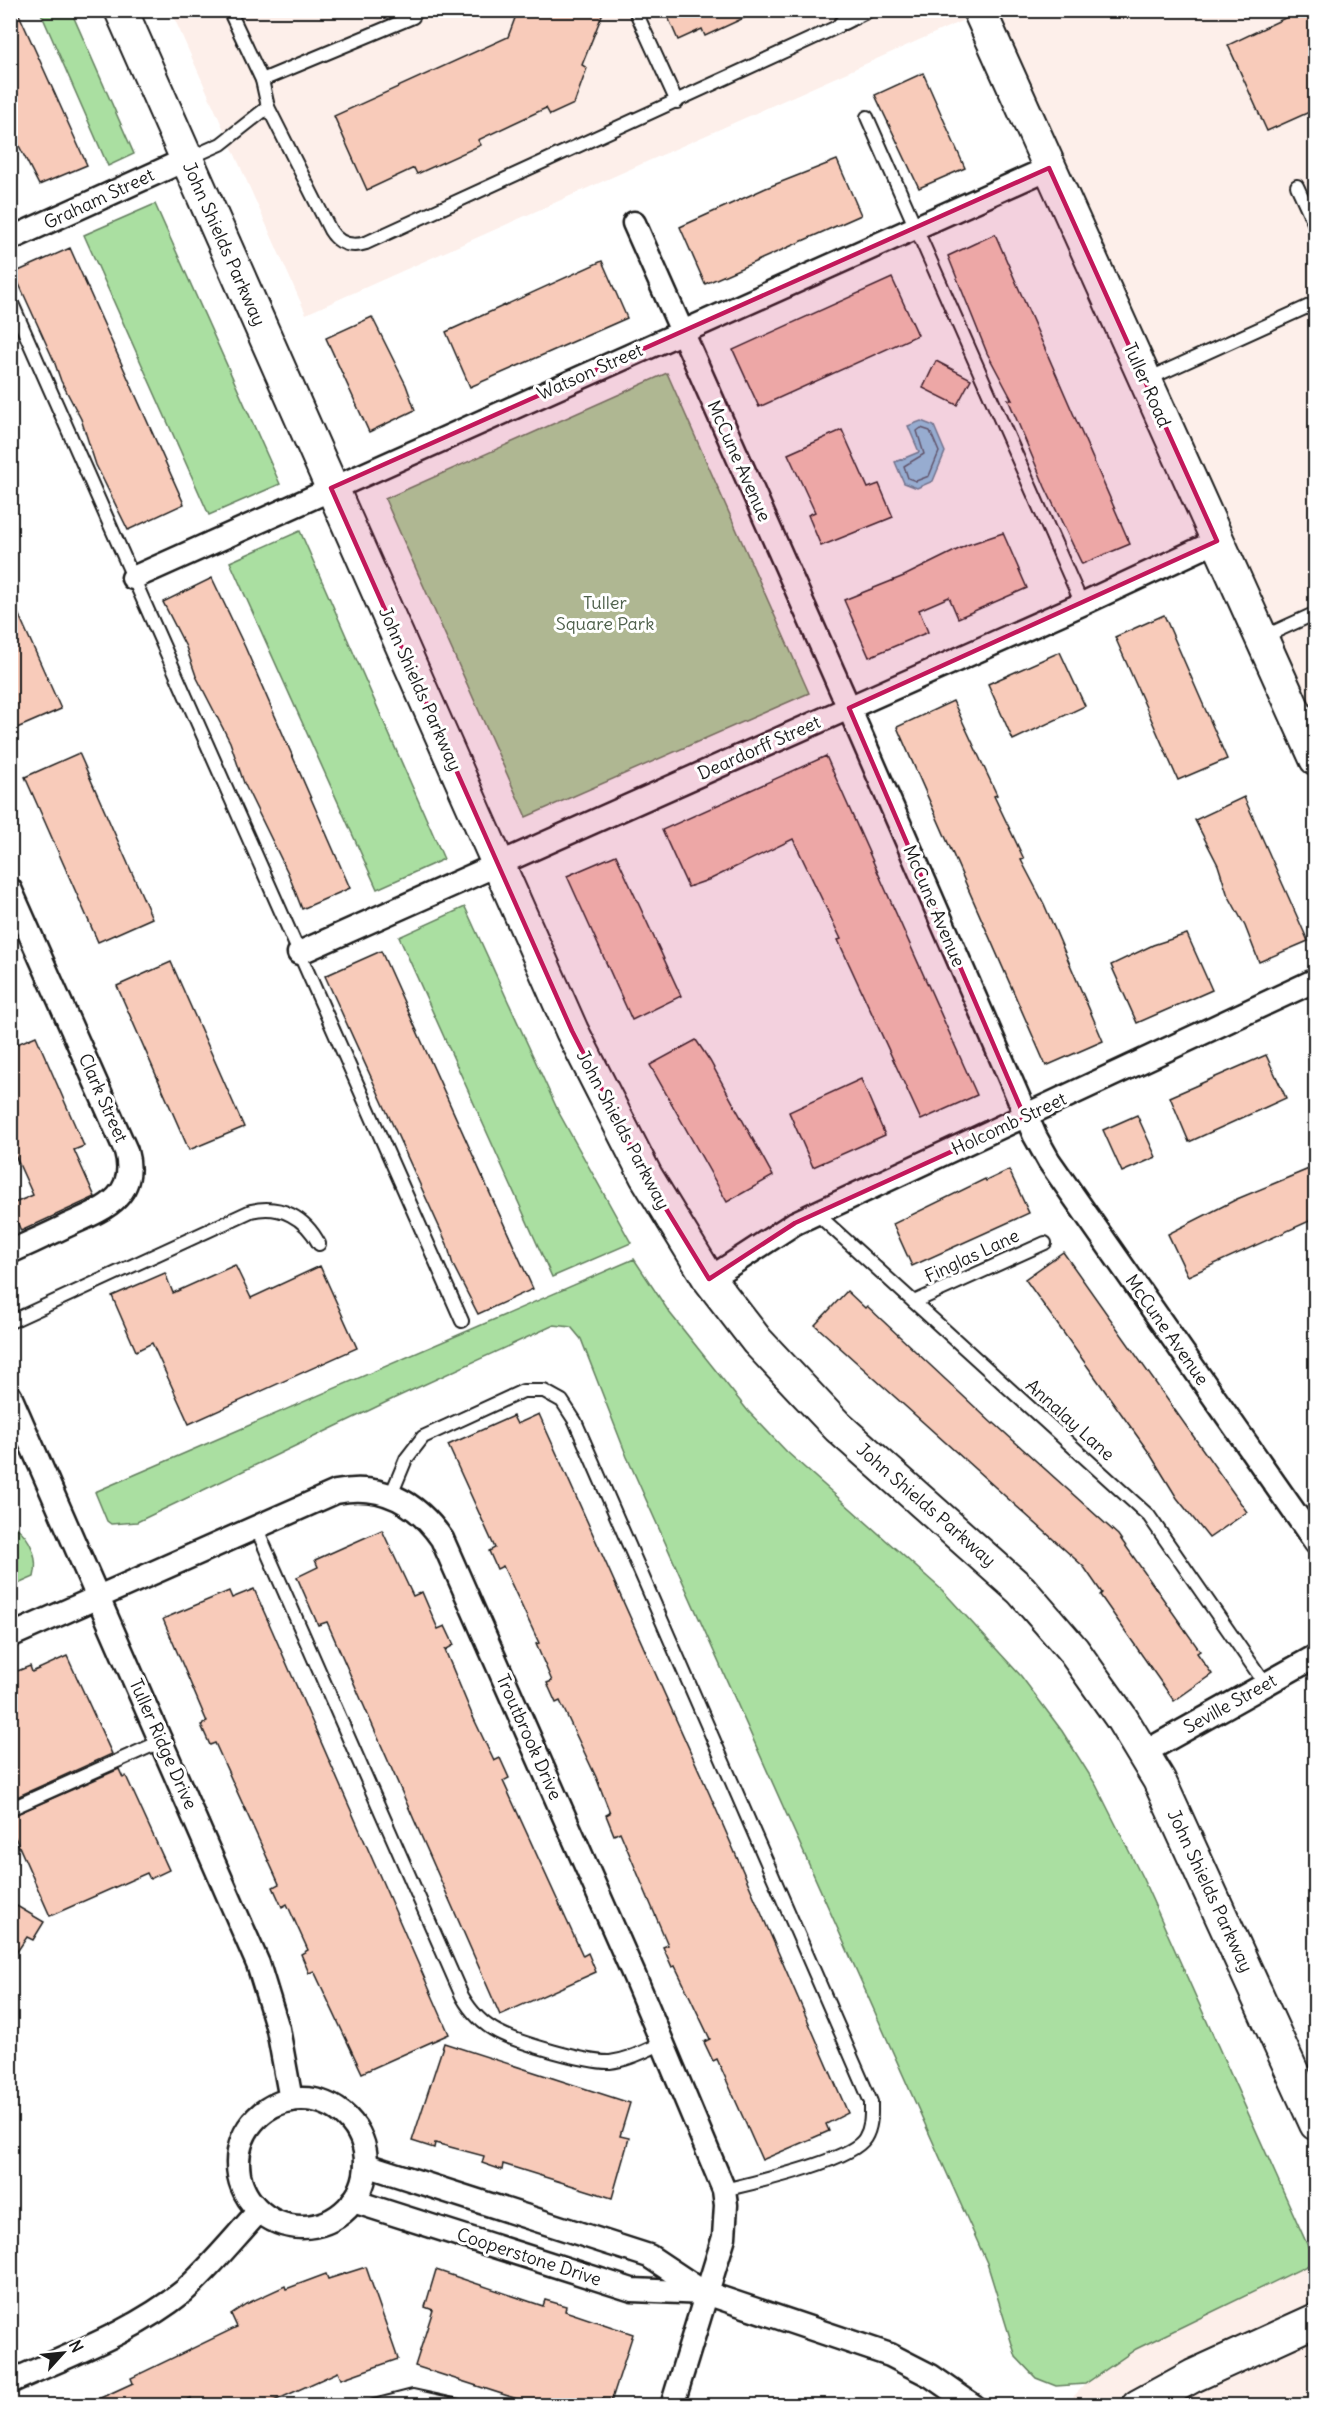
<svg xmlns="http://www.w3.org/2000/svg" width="1326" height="2416" viewBox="0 0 1326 2416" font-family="Delius,sans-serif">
  <rect width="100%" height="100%" fill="#fff"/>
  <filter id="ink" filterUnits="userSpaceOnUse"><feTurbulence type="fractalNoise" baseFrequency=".0167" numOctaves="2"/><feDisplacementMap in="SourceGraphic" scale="12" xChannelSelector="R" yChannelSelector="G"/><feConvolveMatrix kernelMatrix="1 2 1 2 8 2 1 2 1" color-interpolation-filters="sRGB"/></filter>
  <g filter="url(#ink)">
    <g fill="#fdefea">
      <path d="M 171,11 L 1315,11 L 1315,775 L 975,15 L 306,314 Z"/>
      <path d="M 1315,2262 L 1315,2405 L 1065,2406 L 1085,2384 L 1136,2349 Z"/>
    </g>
    <g fill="#aadfa1" stroke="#637e5e" stroke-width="1.5">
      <path d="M 40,11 L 71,11 L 134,154 L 108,166 Z"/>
      <path d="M 155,204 L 280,484 L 209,515 L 84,235 Z"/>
      <path d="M 667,373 L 809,693 L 526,817 L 385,499 Z"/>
      <path d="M 300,531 L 444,859 L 377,889 L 230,562 Z"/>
      <path d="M 465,907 L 559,1113 L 631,1243 L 552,1277 L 399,937 Z"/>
      <path d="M 634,1259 L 669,1312 L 748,1411 L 787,1452 L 942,1590 L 1021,1676 L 1062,1731 L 1096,1785 L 1143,1879 L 1315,2262 L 1136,2349 L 1085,2384 L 1056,2386 L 1036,2378 L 1016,2357 L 987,2263 L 627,1457 L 581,1339 L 571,1327 L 554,1325 L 397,1397 L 137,1522 L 111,1524 L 107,1521 L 95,1492 Z"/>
      <path d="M 16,1527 C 31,1538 39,1559 34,1577 L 11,1587 L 11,1529 Z"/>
    </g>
    <path fill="#8cd1ee" stroke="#5f899a" stroke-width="1.5" d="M 921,421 L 934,426 L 945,452 L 933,481 L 917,488 L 904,483 L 895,462 L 919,452 L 908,426 Z"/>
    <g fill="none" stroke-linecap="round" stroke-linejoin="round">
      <path stroke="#496470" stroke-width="1.5" d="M 921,428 L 930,431 L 939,452 L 929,476 L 916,481 L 908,478 L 904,466 L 924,454 L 917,431 Z"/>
    </g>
    <g fill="#f8cbba" stroke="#1c1c1c" stroke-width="1.5">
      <path d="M 10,10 L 17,10 L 87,165 L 39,185 L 10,128 Z"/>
      <path d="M 518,10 L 604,10 L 582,65 L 587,68 L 574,104 L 550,115 L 546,108 L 478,140 L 481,145 L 417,174 L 414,168 L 367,190 L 334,116 L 508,37 Z"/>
      <path d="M 665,10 L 761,10 L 705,36 L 702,29 L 678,40 Z"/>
      <path d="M 1302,10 L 1316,10 L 1316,109 L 1267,131 L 1228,45 Z"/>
      <path d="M 923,73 L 965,168 L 919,188 L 875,95 Z"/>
      <path d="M 837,160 L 861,215 L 705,284 L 680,227 L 766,188 Z"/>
      <path d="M 995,234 L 1130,544 L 1082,564 L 1045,487 L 1008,399 L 1012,400 L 987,353 L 948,256 Z"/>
      <path d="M 70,248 L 184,504 L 128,530 L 96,465 L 81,419 L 61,381 L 54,361 L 14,273 Z"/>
      <path d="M 602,261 L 627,318 L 470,387 L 446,332 Z"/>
      <path d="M 892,278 L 918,335 L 759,407 L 733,350 Z"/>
      <path d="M 372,317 L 406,385 L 415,410 L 369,432 L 326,338 Z"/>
      <path d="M 936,361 L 971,379 L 957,405 L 923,388 Z"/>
      <path d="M 842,430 L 868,488 L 879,484 L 893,517 L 821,546 L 808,515 L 815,512 L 788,454 Z"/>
      <path d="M 1003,533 L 1027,588 L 958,618 L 949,597 L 919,610 L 928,632 L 869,657 L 844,600 L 904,576 L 967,545 Z"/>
      <path d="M 212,578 L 245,647 L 350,888 L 302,909 L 288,873 L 244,783 L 230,742 L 196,676 L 186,647 L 163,602 Z"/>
      <path d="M 10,595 L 61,709 L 10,731 Z"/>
      <path d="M 1164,615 L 1227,759 L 1178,780 L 1115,637 Z"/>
      <path d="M 1060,652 L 1085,706 L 1013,740 L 988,684 Z"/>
      <path d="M 953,701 L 997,795 L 994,796 L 1024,859 L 1021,860 L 1044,904 L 1103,1041 L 1046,1066 L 897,727 Z"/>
      <path d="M 79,753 L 152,918 L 98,942 L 25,777 Z"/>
      <path d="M 826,756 L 977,1095 L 921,1120 L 838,940 L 841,939 L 793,839 L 711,879 L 688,887 L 662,830 Z"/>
      <path d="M 1244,797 L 1308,941 L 1259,962 L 1245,926 L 1227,893 L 1218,865 L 1195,820 Z"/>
      <path d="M 616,855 L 681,996 L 632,1020 L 567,876 Z"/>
      <path d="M 1187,934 L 1212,990 L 1137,1023 L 1111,965 L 1153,945 Z"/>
      <path d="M 381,951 L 533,1289 L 478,1314 L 453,1265 L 447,1244 L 325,976 Z"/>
      <path d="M 171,962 L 244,1127 L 189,1150 L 117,986 Z"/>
      <path d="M 36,1036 L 84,1146 L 74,1150 L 95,1197 L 21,1231 L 10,1205 L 33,1195 L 10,1144 L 10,1047 Z"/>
      <path d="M 696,1040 L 710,1061 L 773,1176 L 727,1202 L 650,1065 Z"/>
      <path d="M 1266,1055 L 1286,1098 L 1189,1142 L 1170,1097 Z"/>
      <path d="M 861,1079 L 885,1135 L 813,1167 L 789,1112 Z"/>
      <path d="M 1137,1115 L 1156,1157 L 1122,1172 L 1103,1130 Z"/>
      <path d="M 1316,1166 L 1316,1218 L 1188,1276 L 1168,1234 L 1237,1199 Z"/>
      <path d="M 1009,1170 L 1029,1213 L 912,1266 L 893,1224 L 985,1179 L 986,1181 Z"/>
      <path d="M 1063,1252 L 1247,1512 L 1209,1538 L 1177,1498 L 1150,1454 L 1025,1279 Z"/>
      <path d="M 235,1265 L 251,1298 L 320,1266 L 357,1348 L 189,1424 L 152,1343 L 136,1351 L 112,1296 L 165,1273 L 173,1293 Z"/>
      <path d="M 847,1291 L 865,1308 L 867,1306 L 993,1424 L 994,1423 L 1118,1535 L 1200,1651 L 1197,1653 L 1212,1674 L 1174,1701 L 1100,1595 L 1102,1593 L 1084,1567 L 815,1325 Z"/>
      <path d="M 539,1414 L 709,1793 L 848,2113 L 826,2124 L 829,2131 L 762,2160 L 717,2059 L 713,2061 L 704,2042 L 710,2039 L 675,1966 L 672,1967 L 663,1947 L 668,1945 L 620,1832 L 614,1835 L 606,1815 L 610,1813 L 596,1777 L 560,1701 L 556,1703 L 547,1683 L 552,1681 L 536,1644 L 539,1643 L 503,1566 L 497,1569 L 489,1551 L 495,1548 L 448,1445 L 513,1416 L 517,1424 Z"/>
      <path d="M 382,1530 L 413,1596 L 422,1592 L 438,1629 L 445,1626 L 454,1645 L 445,1650 L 473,1717 L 494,1761 L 500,1758 L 509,1778 L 503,1781 L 583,1956 L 588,1953 L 596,1972 L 500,2015 L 327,1622 L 318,1625 L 297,1577 L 318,1567 L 315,1560 Z"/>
      <path d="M 254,1589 L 449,2034 L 362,2073 L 314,1971 L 309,1973 L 301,1954 L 308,1950 L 287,1904 L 282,1907 L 273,1887 L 279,1884 L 215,1743 L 210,1745 L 201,1725 L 207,1722 L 163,1619 L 229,1591 L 232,1598 Z"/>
      <path d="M 67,1656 L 112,1754 L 10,1800 L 10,1674 L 30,1666 L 32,1672 Z"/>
      <path d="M 119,1769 L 123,1778 L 126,1776 L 169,1870 L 150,1879 L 147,1873 L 50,1916 L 10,1826 L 10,1817 Z"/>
      <path d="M 10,1902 L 44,1922 L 33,1940 L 27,1937 L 10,1962 Z"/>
      <path d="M 444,2043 L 630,2103 L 620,2136 L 629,2138 L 612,2198 L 503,2164 L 502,2170 L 482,2163 L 484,2156 L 435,2143 L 434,2148 L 412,2141 Z"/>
      <path d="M 366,2267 L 398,2359 L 341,2379 L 338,2372 L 263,2406 L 194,2406 L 191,2398 L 174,2406 L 83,2406 L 133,2383 L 131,2378 L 237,2327 L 231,2314 L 246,2304 L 285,2286 L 286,2289 L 326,2274 L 328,2279 Z"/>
      <path d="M 436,2270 L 543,2306 L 545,2300 L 566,2306 L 565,2311 L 633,2334 L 611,2402 L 603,2399 L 601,2406 L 539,2406 L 415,2366 L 433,2310 L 425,2307 Z"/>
    </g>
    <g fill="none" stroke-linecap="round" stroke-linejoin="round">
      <defs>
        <g id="lane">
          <path d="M 229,10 L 262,80 L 268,107 L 330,230 C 338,243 350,248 366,243 L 837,27 L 852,10"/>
          <path d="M 635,10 L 677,102"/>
          <path d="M 844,23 L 870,10"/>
          <path d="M 262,80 L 413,17 L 417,10"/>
          <path d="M 867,117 L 1082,604"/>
          <path d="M 187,159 L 221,144 L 268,107"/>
          <path d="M 1297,186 L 1316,227"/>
          <path d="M 10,299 L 462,1321"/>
          <path d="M 1146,380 L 1316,303"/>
          <path d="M 1261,638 L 1316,613"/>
          <path d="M 816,1213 L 1149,1516 L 1266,1685"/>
          <path d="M 914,1302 L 1045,1243"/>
          <path d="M 10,1322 L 251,1211 C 280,1204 305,1217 319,1244"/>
          <path d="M 391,1495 L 406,1459 L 423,1437 L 523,1391 L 544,1391 L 562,1401 L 575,1421 L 871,2102 C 871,2115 872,2126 865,2138 C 852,2161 752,2183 724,2190"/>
          <path d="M 256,1527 L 462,1996 C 471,2012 482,2024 498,2032 C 519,2043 588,2063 610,2062 C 629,2060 646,2050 663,2043"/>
          <path d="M 10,1809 L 162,1741"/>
          <path d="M 374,2406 L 413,2396 L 459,2406"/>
        </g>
        <g id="street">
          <path d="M 634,223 L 849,708 L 1035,1136 L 1049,1161 L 1316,1543"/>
          <path d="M 10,239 L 187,159"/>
          <path d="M 133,578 L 1049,168"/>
          <path d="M 10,889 L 126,1151 C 139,1198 101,1210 66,1226 C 48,1235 29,1243 10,1252"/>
          <path d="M 299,953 L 1082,604 L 1217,541"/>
          <path d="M 709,1279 L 795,1223 L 1316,980"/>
          <path d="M 10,1396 L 258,1964 L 278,2029 L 291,2100"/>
          <path d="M 10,1636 L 336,1492 C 381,1483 416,1501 442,1539 L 634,1975 L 724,2190 L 726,2205 L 724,2237 L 672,2406"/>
          <path d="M 1145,1752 L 1316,1656"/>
          <circle cx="302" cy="2163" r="64"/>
          <path d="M 366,2165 L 649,2256 L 703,2292 L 890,2355 L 931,2376 L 974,2406"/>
          <path d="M 353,2201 L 632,2290 L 705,2293"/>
          <path d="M 10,2382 C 69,2355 134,2332 184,2291 C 211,2267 234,2238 259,2211"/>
        </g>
        <g id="secondary">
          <path d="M 121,10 L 572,1031 L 646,1176 L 709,1279 L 757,1341 L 838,1427 L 1021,1590 L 1073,1650 L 1122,1719 L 1159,1780 L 1316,2124"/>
          <path d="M 979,10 L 1316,759"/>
          <path d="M 1138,2406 L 1193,2376 L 1316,2320"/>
        </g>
      </defs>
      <use href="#lane" stroke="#1c1c1c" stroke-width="16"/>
      <use href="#street" stroke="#1c1c1c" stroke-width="27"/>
      <use href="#secondary" stroke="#1c1c1c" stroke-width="36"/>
      <use href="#lane" stroke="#fff" stroke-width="12"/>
      <use href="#street" stroke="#fff" stroke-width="22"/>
      <use href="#secondary" stroke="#fff" stroke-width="32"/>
    </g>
  </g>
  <path fill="#c2185b" fill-opacity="0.2" stroke="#c2185b" stroke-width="4.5" stroke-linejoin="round" d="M 1049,168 L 1217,541 L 849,708 L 1025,1118 L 795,1223 L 709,1279 L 646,1176 L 572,1031 L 331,488 Z"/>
  <g text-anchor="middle" stroke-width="6" stroke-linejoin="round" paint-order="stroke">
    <g font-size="18" fill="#1c1c1c" stroke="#fff">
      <text transform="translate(99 199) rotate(-25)" y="6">Graham Street</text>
      <text transform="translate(224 244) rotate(66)" y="6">John Shields Parkway</text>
      <text transform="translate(590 372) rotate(-24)" y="6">Watson Street</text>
      <text transform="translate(1147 385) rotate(66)" y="6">Tuller Road</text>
      <text transform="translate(739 461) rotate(66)" y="6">McCune Avenue</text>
      <text transform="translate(420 689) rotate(66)" y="6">John Shields Parkway</text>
      <text transform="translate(759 748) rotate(-24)" y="6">Deardorff Street</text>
      <text transform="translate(934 906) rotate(67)" y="6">McCune Avenue</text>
      <text transform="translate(103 1098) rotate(66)" y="6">Clark Street</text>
      <text transform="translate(1009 1124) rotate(-25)" y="6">Holcomb Street</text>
      <text transform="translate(623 1130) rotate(62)" y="6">John Shields Parkway</text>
      <text transform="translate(972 1256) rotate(-25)" y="6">Finglas Lane</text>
      <text transform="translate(1167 1330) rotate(55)" y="6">McCune Avenue</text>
      <text transform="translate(1070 1420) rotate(42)" y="6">Annalay Lane</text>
      <text transform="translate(926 1505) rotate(41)" y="6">John Shields Parkway</text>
      <text transform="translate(1230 1704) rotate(-29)" y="6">Seville Street</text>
      <text transform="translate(529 1737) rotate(66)" y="6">Troutbrook Drive</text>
      <text transform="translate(163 1744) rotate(66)" y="6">Tuller Ridge Drive</text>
      <text transform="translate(1210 1891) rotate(65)" y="6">John Shields Parkway</text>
      <text transform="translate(529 2257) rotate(18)" y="6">Cooperstone Drive</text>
    </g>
    <g font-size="18" fill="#4e604b" stroke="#fff">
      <text x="605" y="609">Tuller<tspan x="605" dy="21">Square Park</tspan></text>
    </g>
  </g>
  <rect width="1326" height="2416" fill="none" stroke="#fff" stroke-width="36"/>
  <rect x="18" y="18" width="1290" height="2380" fill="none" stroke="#1c1c1c" stroke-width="2" filter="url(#ink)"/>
  <g transform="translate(63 2353) rotate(63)" stroke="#ffffff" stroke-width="4.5" paint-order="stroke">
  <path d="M0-4.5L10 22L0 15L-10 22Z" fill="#1c1c1c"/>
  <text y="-9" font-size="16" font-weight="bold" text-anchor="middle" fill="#1c1c1c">N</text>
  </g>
</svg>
